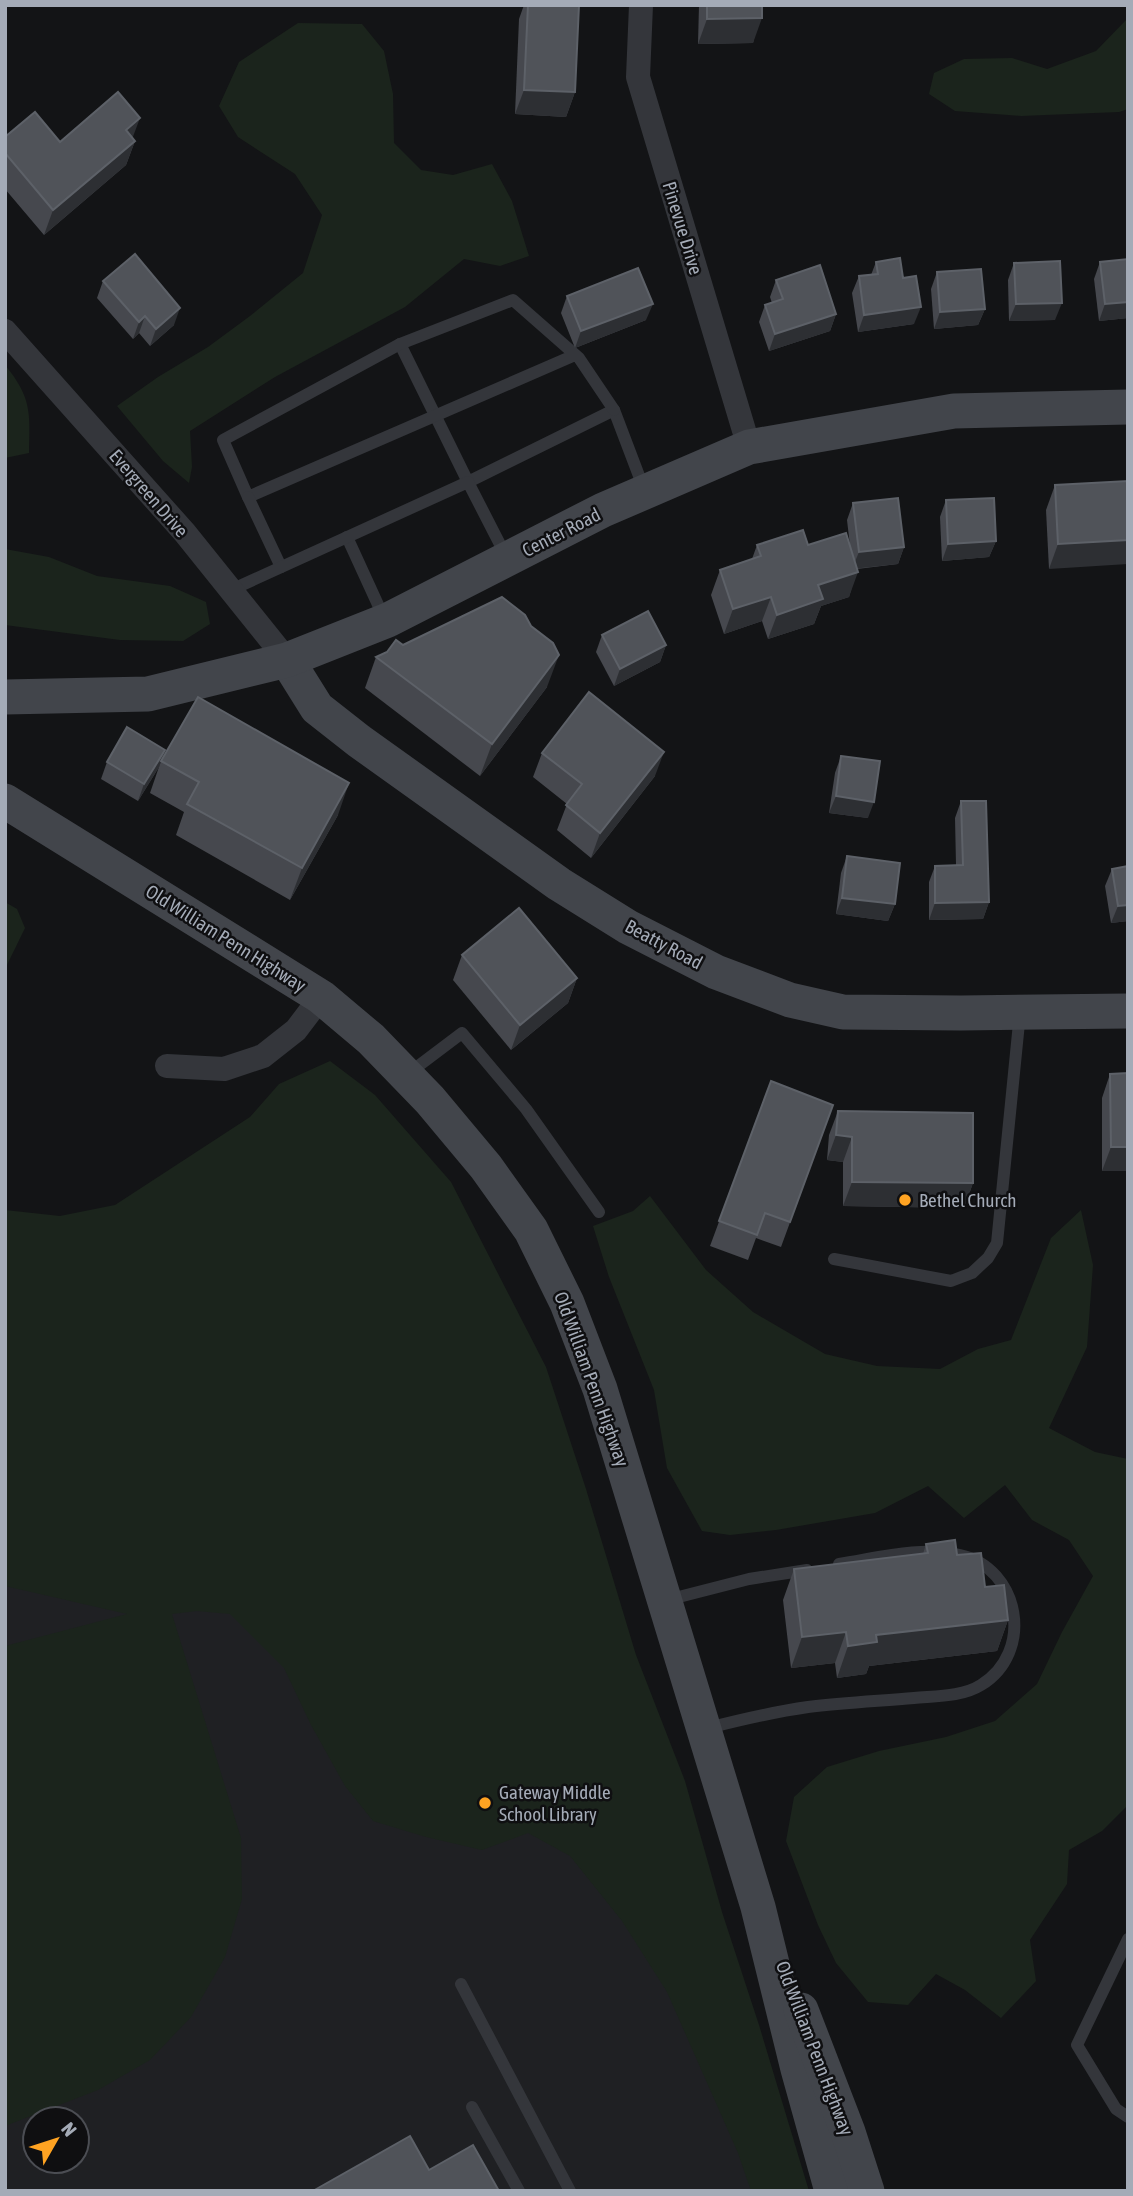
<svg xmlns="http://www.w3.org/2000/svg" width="1133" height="2196" viewBox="0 0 1133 2196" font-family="'Asap Condensed',sans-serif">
  <rect width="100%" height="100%" fill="#131416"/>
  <path fill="#1f2023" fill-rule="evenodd" d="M 5,1539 L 113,1550 L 510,1742 L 795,2191 L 5,2191 ZM 35,2119 L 77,2119 L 77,2161 L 35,2161 Z"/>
  <g fill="#1b241c">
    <path d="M 1128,18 L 1128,109 L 1119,112 L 1021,116 L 955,111 L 929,94 L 934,73 L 964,59 L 1012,58 L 1047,69 L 1096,51 Z"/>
    <path d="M 298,23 L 362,24 L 384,51 L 393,94 L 394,143 L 421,170 L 453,175 L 492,164 L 512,201 L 529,256 L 500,266 L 464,259 L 405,307 L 275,377 L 190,431 L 192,467 L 189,483 L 163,461 L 117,406 L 158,377 L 208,347 L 250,316 L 303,273 L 322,215 L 295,174 L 238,137 L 219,106 L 239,62 Z"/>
    <path d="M 5,365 C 32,398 30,413 29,453 L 5,458 Z"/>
    <path d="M 5,549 L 49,557 L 97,576 L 170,586 L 206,602 L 210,624 L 183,641 L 120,640 L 5,625 Z"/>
    <path d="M 5,902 L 17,909 L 25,928 L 5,969 Z"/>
    <path d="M 330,1061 L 375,1095 L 451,1182 L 546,1367 L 586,1489 L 636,1655 L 685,1781 L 722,1912 L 759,2025 L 809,2191 L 751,2191 L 738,2153 L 667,1992 L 622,1921 L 570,1856 L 528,1833 L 482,1850 L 426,1837 L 373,1821 L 345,1786 L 311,1725 L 284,1668 L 230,1614 L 197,1611 L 172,1614 L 241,1838 L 242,1899 L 225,1957 L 191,2017 L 150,2060 L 98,2090 L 5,2126 L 5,1646 L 127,1614 L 5,1586 L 5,1210 L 60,1216 L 115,1205 L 250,1117 L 279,1084 Z"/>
    <path d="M 650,1196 L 706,1270 L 753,1312 L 825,1354 L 877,1366 L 940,1369 L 978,1349 L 1011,1340 L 1051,1238 L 1081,1210 L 1093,1265 L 1087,1347 L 1049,1428 L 1095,1452 L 1128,1459 L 1128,1805 L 1102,1831 L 1069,1850 L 1067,1884 L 1030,1940 L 1036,1981 L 1001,2018 L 965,1990 L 936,1974 L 908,2005 L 868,2002 L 836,1963 L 818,1925 L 786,1841 L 794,1797 L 827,1767 L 879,1751 L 946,1737 L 995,1721 L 1037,1684 L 1062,1632 L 1093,1576 L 1069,1540 L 1032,1520 L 1005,1485 L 964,1518 L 928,1486 L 875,1513 L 776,1530 L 730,1535 L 702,1531 L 667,1468 L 654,1390 L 609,1277 L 593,1226 L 633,1211 Z"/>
  </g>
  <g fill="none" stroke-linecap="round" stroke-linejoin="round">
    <g stroke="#34363b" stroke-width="12">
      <path d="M 400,344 L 468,482 L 614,410 L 644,489"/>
      <path d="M 575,355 L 248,497 L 223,440 L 400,344 L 513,300 L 579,358 L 614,410"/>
      <path d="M 248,497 L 281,567"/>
      <path d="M 347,537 L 385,620"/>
      <path d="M 231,590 L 468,482 L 506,556"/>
      <path d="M 409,1073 L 462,1033 L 526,1109 L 599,1212"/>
      <path d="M 834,1259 L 951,1281 L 972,1273 L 988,1258 L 997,1243 L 1020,1013"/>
      <path d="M 667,1600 L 749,1579 L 807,1570"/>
      <path d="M 704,1729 C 739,1720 773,1712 808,1707 C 843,1703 879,1701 914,1698 C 935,1696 962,1697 981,1685 C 1035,1652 1020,1568 960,1555 C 920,1546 878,1558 839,1564"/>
      <path d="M 1128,1939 L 1077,2045 L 1116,2109 L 1128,2117"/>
      <path d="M 461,1984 L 570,2191"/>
      <path d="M 472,2107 L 519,2191"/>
    </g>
    <g stroke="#34363b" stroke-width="24">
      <path d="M 641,5 L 638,77 L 749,447"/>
      <path d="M 5,331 L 185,533 L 287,660"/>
      <path d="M 167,1066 L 224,1069 L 263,1056 L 296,1030 L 321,997"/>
    </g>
    <g stroke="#42454b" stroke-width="35">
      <path d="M 287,660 L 317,708 L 359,741 L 559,884 L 628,927 L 716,972 L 790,1000 L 843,1012 L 961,1013 L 1128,1011"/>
      <path d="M 5,697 L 148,694 L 287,660 L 388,620 L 603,510 L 749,447 L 954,411 L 1128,407"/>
      <path d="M 5,801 L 321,997 L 371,1039 L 430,1100 L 486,1167 L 531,1230 L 567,1303 L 600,1389 L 758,1907 L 798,2069 L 832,2191"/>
      <path d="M 801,2010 L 848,2132 L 867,2191"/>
    </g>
  </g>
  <g fill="#46484e">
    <path d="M 524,5 L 579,5 L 575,92 L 566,117 L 515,114 L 519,19 Z"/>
    <path d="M 699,5 L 762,5 L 753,43 L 698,44 Z"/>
    <path d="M 5,137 L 60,142 L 133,138 L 135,141 L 126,165 L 44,235 L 5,189 Z"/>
    <path d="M 1128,259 L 1128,318 L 1099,321 L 1094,279 L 1100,262 Z"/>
    <path d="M 876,262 L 903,278 L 914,324 L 858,332 L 852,293 L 859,276 L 871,275 Z"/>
    <path d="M 1014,263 L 1055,320 L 1009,321 L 1008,280 Z"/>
    <path d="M 937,272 L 985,309 L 978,325 L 934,329 L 931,289 Z"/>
    <path d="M 776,280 L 836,314 L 830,331 L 769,351 L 759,322 L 765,305 L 772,303 L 770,297 Z"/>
    <path d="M 103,281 L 174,325 L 150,346 L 139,333 L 133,339 L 97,298 Z"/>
    <path d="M 567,296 L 646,320 L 575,348 L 561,313 Z"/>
    <path d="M 1128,481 L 1049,569 L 1046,510 L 1055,485 Z"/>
    <path d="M 946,500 L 996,541 L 989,557 L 942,561 L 940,517 Z"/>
    <path d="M 853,503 L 904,547 L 898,564 L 857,569 L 849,597 L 821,606 L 814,624 L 768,639 L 762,621 L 724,634 L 711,595 L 720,570 L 752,559 L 757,545 L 850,546 L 847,520 Z"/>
    <path d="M 602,635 L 666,645 L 660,662 L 614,686 L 596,652 Z"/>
    <path d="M 403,645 L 547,687 L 480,776 L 365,688 L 376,657 Z"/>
    <path d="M 165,750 L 159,767 L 138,801 L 101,779 L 107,762 Z"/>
    <path d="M 542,753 L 655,776 L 591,858 L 557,830 L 567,804 L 533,777 Z"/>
    <path d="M 841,756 L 868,818 L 829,813 L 835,773 Z"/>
    <path d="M 161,761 L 338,815 L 290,900 L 176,835 L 184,812 L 150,793 Z"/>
    <path d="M 961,801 L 989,902 L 983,919 L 929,920 L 929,882 L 935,866 L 956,865 L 955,818 Z"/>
    <path d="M 847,856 L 895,904 L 888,921 L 836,914 L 841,873 Z"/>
    <path d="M 1112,869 L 1128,921 L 1111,923 L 1105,886 Z"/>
    <path d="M 462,955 L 577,978 L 568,1003 L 511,1050 L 453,980 Z"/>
    <path d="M 1110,1074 L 1128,1171 L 1102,1171 L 1102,1098 Z"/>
    <path d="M 771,1081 L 833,1105 L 781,1247 L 756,1238 L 748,1260 L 710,1246 Z"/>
    <path d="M 838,1111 L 973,1183 L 964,1208 L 843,1206 L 843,1162 L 827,1160 L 829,1135 Z"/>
    <path d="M 926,1544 L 957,1555 L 985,1587 L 1008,1620 L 997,1651 L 869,1666 L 866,1674 L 837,1678 L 835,1663 L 791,1668 L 783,1600 L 794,1569 L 923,1554 Z"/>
  </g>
  <g fill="#2d2f33">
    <path d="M 762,18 L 753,43 L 698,44 L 707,19 Z"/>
    <path d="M 524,90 L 575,92 L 566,117 L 515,114 Z"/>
    <path d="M 140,118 L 131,142 L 126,130 Z"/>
    <path d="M 135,141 L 126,165 L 44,235 L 53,210 Z"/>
    <path d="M 1128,302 L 1128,318 L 1099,321 L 1105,304 Z"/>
    <path d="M 1062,303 L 1055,320 L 1009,321 L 1016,304 Z"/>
    <path d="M 653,304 L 646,320 L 575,348 L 581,331 Z"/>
    <path d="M 921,307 L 914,324 L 858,332 L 864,315 Z"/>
    <path d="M 180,308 L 174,325 L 150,346 L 156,329 Z"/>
    <path d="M 985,309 L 978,325 L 934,329 L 940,312 Z"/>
    <path d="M 836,314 L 830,331 L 769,351 L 775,334 Z"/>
    <path d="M 145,316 L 139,333 L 133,339 L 139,322 Z"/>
    <path d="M 1128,540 L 1128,564 L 1049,569 L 1058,544 Z"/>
    <path d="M 996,541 L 989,557 L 942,561 L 948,544 Z"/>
    <path d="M 904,547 L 898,564 L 852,569 L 859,552 Z"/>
    <path d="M 858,572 L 849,597 L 821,606 L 814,624 L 768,639 L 777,615 L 818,585 Z"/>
    <path d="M 771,597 L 762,621 L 724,634 L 733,609 Z"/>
    <path d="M 666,645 L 660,662 L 614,686 L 620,669 Z"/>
    <path d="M 559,655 L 547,687 L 480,776 L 492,744 Z"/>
    <path d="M 165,750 L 159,767 L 138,801 L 144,784 Z"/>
    <path d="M 664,752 L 655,776 L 591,858 L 600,833 Z"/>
    <path d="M 349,783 L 338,815 L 290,900 L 302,868 Z"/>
    <path d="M 836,796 L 874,802 L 868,818 L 829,813 Z"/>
    <path d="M 842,898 L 895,904 L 888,921 L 836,914 Z"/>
    <path d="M 989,902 L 983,919 L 929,920 L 935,903 Z"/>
    <path d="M 1128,905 L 1128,921 L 1111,923 L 1118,906 Z"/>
    <path d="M 577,978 L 568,1003 L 511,1050 L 520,1025 Z"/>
    <path d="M 836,1135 L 852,1137 L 843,1162 L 827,1160 Z"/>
    <path d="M 1111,1147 L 1128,1147 L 1128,1171 L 1102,1171 Z"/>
    <path d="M 852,1182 L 973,1183 L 964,1208 L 843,1206 Z"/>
    <path d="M 1008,1620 L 997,1651 L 869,1666 L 866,1674 L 837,1678 L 848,1646 L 876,1635 Z"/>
    <path d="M 846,1632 L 835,1663 L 791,1668 L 802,1637 Z"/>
  </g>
  <g fill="#505359" stroke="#5d6168" stroke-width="2">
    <path d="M 528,5 L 579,5 L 575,92 L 524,90 Z"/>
    <path d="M 707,5 L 762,5 L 762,18 L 707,19 Z"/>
    <path d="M 118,92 L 140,118 L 126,130 L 135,141 L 53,210 L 5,153 L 5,137 L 35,112 L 60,142 Z"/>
    <path d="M 135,254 L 180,308 L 156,329 L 145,316 L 139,322 L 103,281 Z"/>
    <path d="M 900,258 L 903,278 L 916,276 L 921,307 L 864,315 L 859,276 L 878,274 L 876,262 Z"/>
    <path d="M 1128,259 L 1128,302 L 1105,304 L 1100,262 Z"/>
    <path d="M 1060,261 L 1062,303 L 1016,304 L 1014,263 Z"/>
    <path d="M 820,265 L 836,314 L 775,334 L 765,305 L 783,299 L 776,280 Z"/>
    <path d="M 638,268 L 653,304 L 581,331 L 567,296 Z"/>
    <path d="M 981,269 L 985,309 L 940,312 L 937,272 Z"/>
    <path d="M 1128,481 L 1128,540 L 1058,544 L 1055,485 Z"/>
    <path d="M 898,498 L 904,547 L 859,552 L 853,503 Z"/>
    <path d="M 994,498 L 996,541 L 948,544 L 946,500 Z"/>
    <path d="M 803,530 L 808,545 L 846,533 L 858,572 L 818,585 L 823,599 L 777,615 L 771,597 L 733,609 L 720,570 L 761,556 L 757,545 Z"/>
    <path d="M 502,597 L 525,615 L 531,626 L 553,643 L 559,655 L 492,744 L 376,657 L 387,652 L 396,640 L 403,645 Z"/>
    <path d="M 648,611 L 666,645 L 620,669 L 602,635 Z"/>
    <path d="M 589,692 L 664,752 L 600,833 L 566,805 L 582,784 L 542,753 Z"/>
    <path d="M 198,697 L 349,783 L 302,868 L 187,804 L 199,782 L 161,761 Z"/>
    <path d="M 127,727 L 165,750 L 144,784 L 107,762 Z"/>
    <path d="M 841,756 L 880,761 L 874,802 L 836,796 Z"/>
    <path d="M 961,801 L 986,801 L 989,902 L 935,903 L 935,866 L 963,865 Z"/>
    <path d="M 847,856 L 900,863 L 895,904 L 842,898 Z"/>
    <path d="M 1128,866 L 1128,905 L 1118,906 L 1112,869 Z"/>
    <path d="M 519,908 L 577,978 L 520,1025 L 462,955 Z"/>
    <path d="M 1128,1073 L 1128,1147 L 1111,1147 L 1110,1074 Z"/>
    <path d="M 771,1081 L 833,1105 L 790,1222 L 765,1213 L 757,1235 L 719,1221 Z"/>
    <path d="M 838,1111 L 973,1113 L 973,1183 L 852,1182 L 852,1137 L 836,1135 Z"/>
    <path d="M 955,1540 L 957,1555 L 981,1553 L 985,1587 L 1004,1585 L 1008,1620 L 876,1635 L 877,1642 L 848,1646 L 846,1632 L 802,1637 L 794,1569 L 928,1553 L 926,1544 Z"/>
    <path d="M 410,2136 L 429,2170 L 473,2145 L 499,2191 L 313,2191 Z"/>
  </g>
  <g fill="#ffa322" stroke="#0f0f11" stroke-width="2.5">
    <circle cx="905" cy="1200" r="7"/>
    <circle cx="485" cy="1803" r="7"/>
  </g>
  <g text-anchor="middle" stroke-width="5" stroke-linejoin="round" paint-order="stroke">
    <g font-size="19" fill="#a4abb7" stroke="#0f0f11">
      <text transform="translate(683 228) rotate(73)" y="7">Pinevue Drive</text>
      <text transform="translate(149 493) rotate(49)" y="7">Evergreen Drive</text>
      <text transform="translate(561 532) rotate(-27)" y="7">Center Road</text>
      <text transform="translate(226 938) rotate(32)" y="7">Old William Penn Highway</text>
      <text transform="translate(664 944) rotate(28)" y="7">Beatty Road</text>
      <text transform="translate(592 1379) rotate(70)" y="7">Old William Penn Highway</text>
      <text transform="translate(815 2048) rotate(69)" y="7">Old William Penn Highway</text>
    </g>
    <g font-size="19" fill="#a4abb7" stroke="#0f0f11" text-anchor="start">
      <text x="919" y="1207">Bethel Church</text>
      <text x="499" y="1799">Gateway Middle<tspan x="499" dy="22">School Library</tspan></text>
    </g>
  </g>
  <rect width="1133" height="2196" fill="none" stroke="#a4abb7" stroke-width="14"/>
  <g transform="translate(56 2140) rotate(51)"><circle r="33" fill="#0f0f11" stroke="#4b4d53" stroke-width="2"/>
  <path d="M0-5L12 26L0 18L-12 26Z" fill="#ffa322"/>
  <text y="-10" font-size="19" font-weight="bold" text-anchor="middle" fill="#a4abb7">N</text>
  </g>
</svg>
